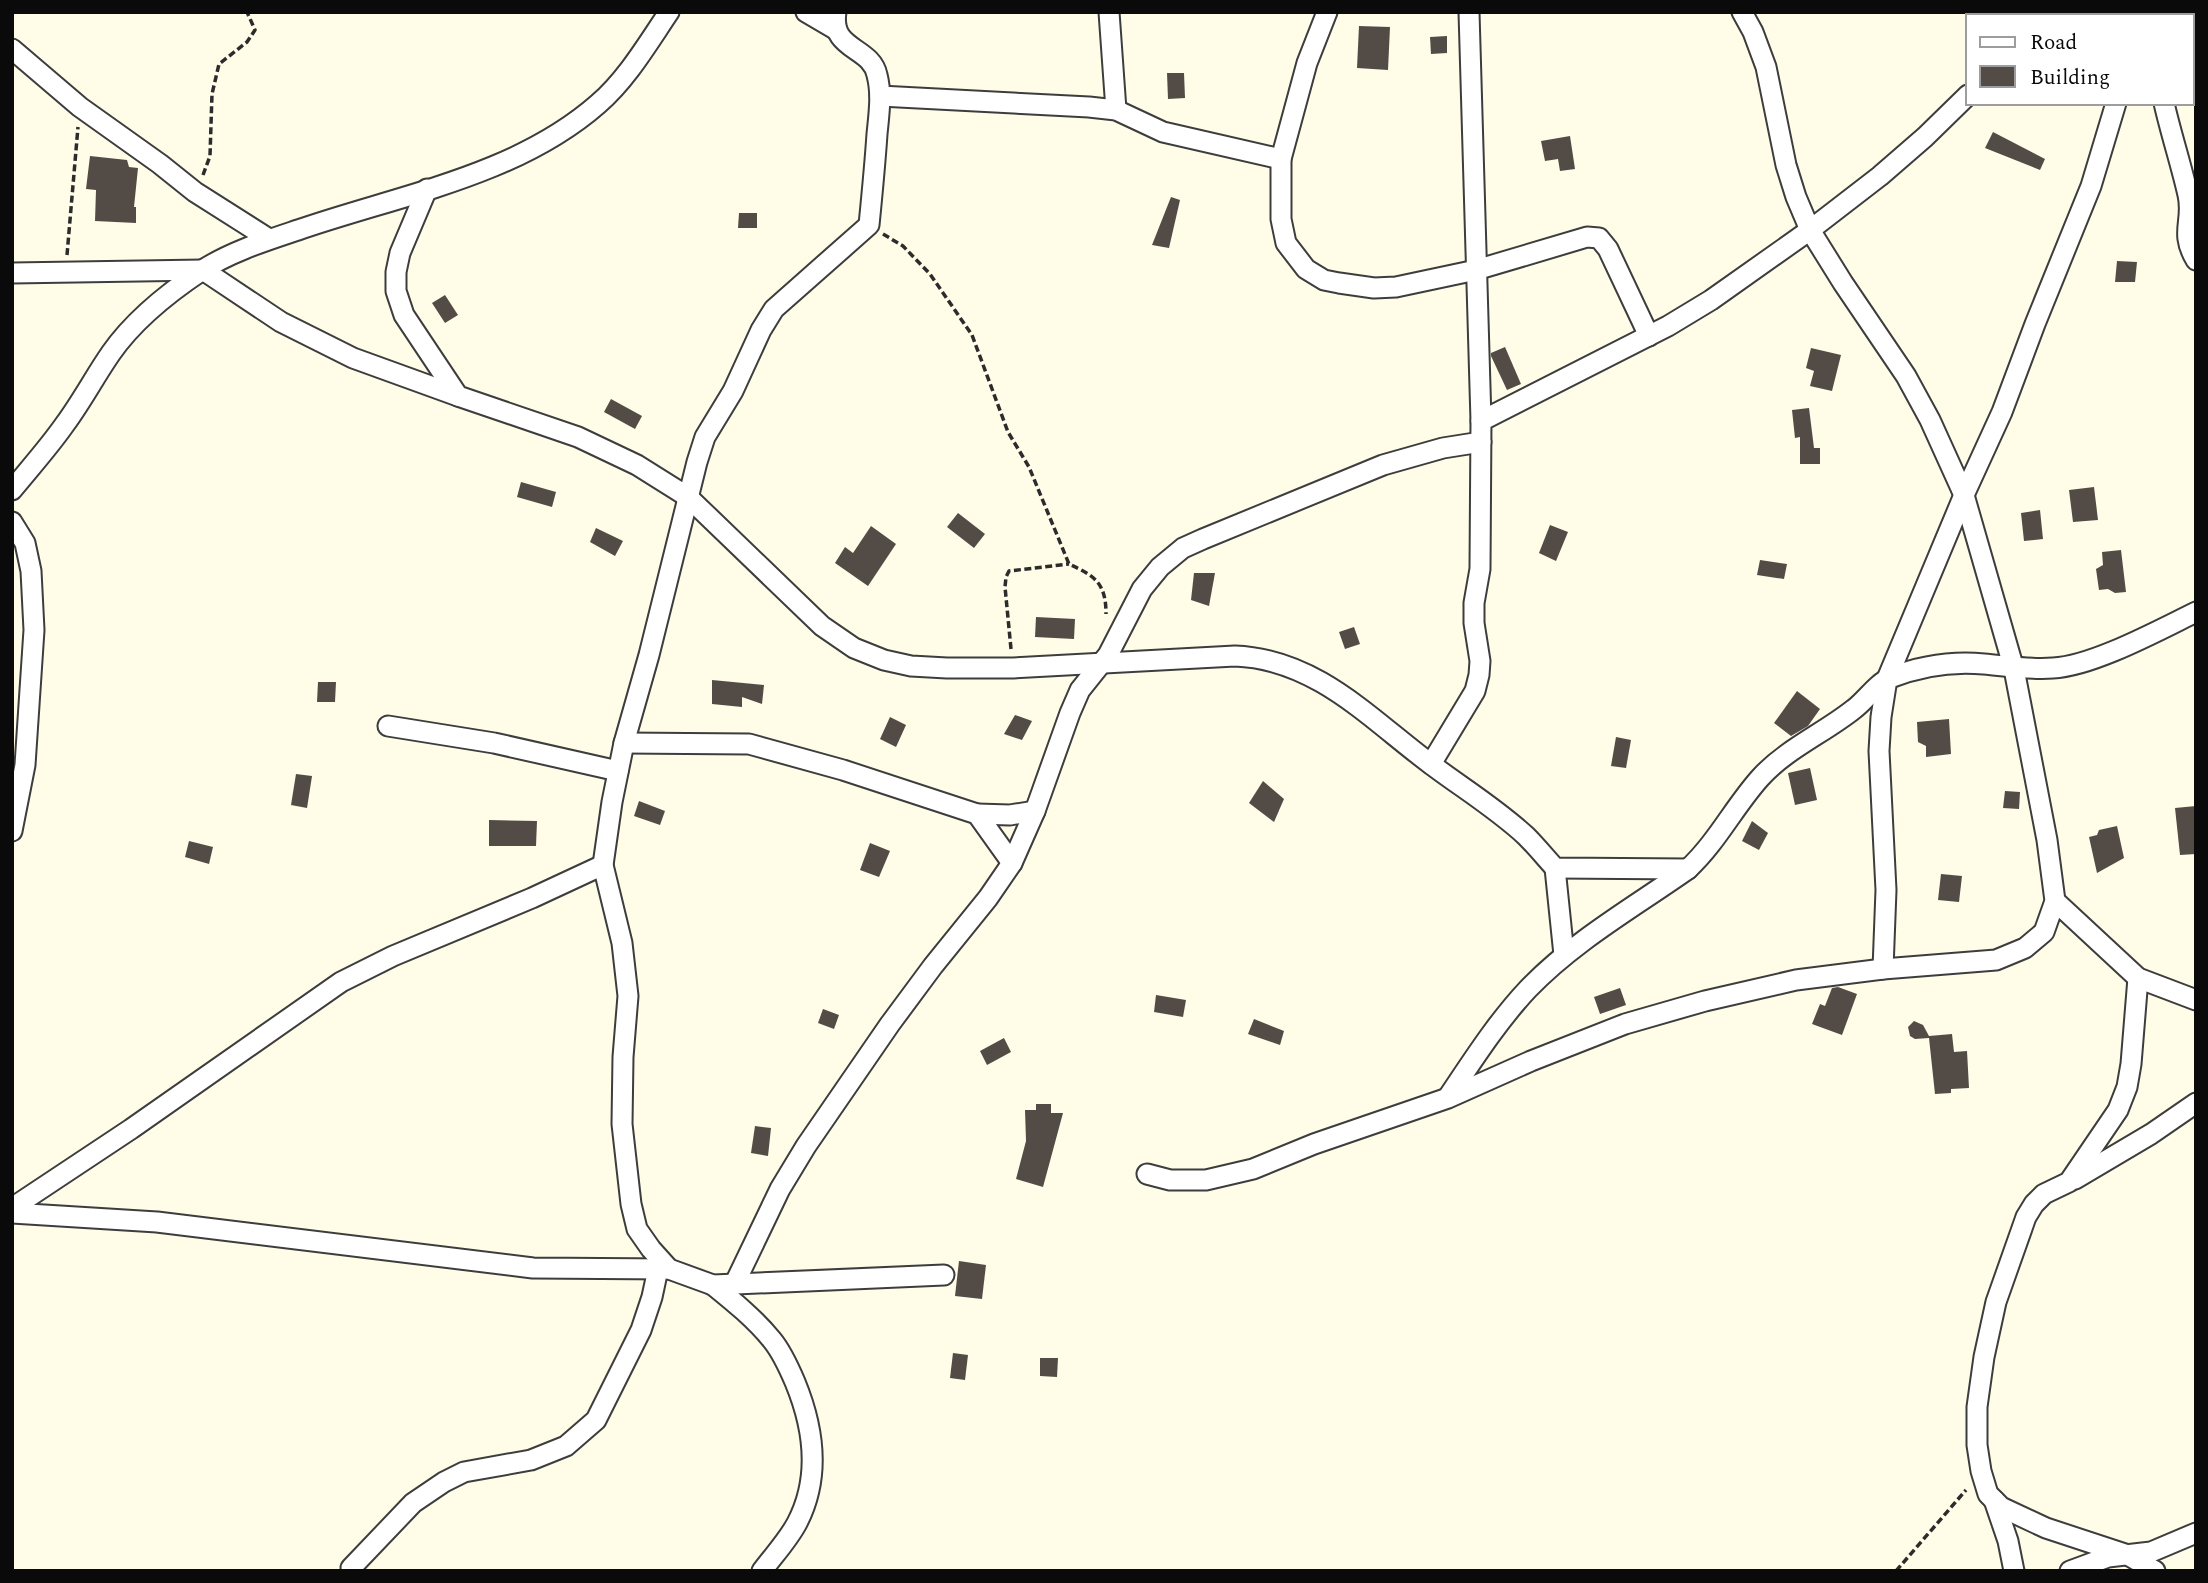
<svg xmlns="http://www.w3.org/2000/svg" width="2208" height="1583" viewBox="0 0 2208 1583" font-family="Spectral,serif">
  <rect width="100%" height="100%" fill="#fffce7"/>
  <g fill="#534c46">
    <path d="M 1359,26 L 1390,27 L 1388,70 L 1357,68 Z"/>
    <path d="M 1447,36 L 1447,53 L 1431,54 L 1430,37 Z"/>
    <path d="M 1167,73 L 1184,73 L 1185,98 L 1168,99 Z"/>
    <path d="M 1993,132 L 2045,159 L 2040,170 L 1985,148 Z"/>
    <path d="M 1570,136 L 1575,169 L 1560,171 L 1558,159 L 1545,161 L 1541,141 Z"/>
    <path d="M 90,156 L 127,160 L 129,167 L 138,168 L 134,207 L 136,207 L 136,223 L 95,221 L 96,190 L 86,189 Z"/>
    <path d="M 1171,197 L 1180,200 L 1169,248 L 1152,245 Z"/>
    <path d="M 739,213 L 757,213 L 757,228 L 738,228 Z"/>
    <path d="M 2117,261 L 2137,262 L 2135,282 L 2115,282 Z"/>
    <path d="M 445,295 L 458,315 L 445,323 L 432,303 Z"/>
    <path d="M 1505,347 L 1521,384 L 1507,390 L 1491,356 L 1491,353 Z"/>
    <path d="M 1811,348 L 1841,355 L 1832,391 L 1810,386 L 1814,371 L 1806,368 Z"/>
    <path d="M 611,399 L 642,416 L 635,429 L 604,412 Z"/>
    <path d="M 1809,408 L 1814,448 L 1820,448 L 1820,464 L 1800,464 L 1800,437 L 1795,438 L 1792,410 Z"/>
    <path d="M 521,482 L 556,492 L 552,507 L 517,497 Z"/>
    <path d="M 2094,487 L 2098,520 L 2073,522 L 2069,490 Z"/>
    <path d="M 2040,510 L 2043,539 L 2024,541 L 2021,513 Z"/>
    <path d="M 958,513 L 985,534 L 974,548 L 947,527 Z"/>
    <path d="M 1550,525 L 1568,532 L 1556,561 L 1539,553 Z"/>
    <path d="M 871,526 L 896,544 L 868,586 L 835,563 L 845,547 L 853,553 Z"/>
    <path d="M 596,528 L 623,541 L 615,556 L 590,542 Z"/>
    <path d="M 2121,550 L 2126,592 L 2115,593 L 2108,589 L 2099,590 L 2096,569 L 2103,565 L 2102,552 Z"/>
    <path d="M 1760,560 L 1787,564 L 1784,579 L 1757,575 Z"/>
    <path d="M 1194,573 L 1215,573 L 1209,606 L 1191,600 Z"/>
    <path d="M 1036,617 L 1075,619 L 1074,639 L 1035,637 Z"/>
    <path d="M 1354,627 L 1360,644 L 1345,649 L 1339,632 Z"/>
    <path d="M 712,680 L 764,685 L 762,704 L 742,697 L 742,707 L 712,704 Z"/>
    <path d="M 318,682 L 336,682 L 335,702 L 317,702 Z"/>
    <path d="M 1797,691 L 1820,709 L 1808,726 L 1791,736 L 1774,723 Z"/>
    <path d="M 1015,715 L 1032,721 L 1022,740 L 1004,734 Z"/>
    <path d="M 890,717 L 906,725 L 896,747 L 880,739 Z"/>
    <path d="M 1949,719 L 1951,754 L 1926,757 L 1926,746 L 1918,742 L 1917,722 Z"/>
    <path d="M 1616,737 L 1631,740 L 1626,768 L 1611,766 Z"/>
    <path d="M 1810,768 L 1817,800 L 1795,805 L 1788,773 Z"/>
    <path d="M 296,774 L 312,776 L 307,808 L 291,805 Z"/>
    <path d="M 1263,781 L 1284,799 L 1274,822 L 1249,803 Z"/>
    <path d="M 2005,791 L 2020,792 L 2019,809 L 2003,808 Z"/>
    <path d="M 639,801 L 665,811 L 660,825 L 634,816 Z"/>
    <path d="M 2196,806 L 2196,854 L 2180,855 L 2175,808 Z"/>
    <path d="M 489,820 L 537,821 L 536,846 L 489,846 Z"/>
    <path d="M 1752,821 L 1768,833 L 1759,850 L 1742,841 Z"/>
    <path d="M 2117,826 L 2124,858 L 2097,873 L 2089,837 L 2097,835 L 2099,830 Z"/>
    <path d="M 189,841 L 213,847 L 209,864 L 185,857 Z"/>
    <path d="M 870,843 L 890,851 L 879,877 L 860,870 Z"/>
    <path d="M 1941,874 L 1962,876 L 1959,902 L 1938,900 Z"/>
    <path d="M 1838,987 L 1857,994 L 1842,1035 L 1812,1024 L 1820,1004 L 1825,1006 L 1832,988 Z"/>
    <path d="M 1620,988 L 1626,1005 L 1600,1014 L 1594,997 Z"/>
    <path d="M 1156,995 L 1186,1000 L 1183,1017 L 1154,1012 Z"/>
    <path d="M 823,1009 L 839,1015 L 834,1029 L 818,1023 Z"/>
    <path d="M 1254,1019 L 1284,1031 L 1280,1045 L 1248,1034 Z"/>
    <path d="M 1914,1021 L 1923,1025 L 1929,1036 L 1952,1034 L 1954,1052 L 1967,1051 L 1969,1088 L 1951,1089 L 1951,1093 L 1935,1094 L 1929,1038 L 1915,1039 L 1910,1036 L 1908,1027 Z"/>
    <path d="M 1004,1038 L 1011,1052 L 987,1065 L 980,1051 Z"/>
    <path d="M 1036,1104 L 1051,1104 L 1051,1113 L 1063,1113 L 1043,1187 L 1016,1179 L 1026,1141 L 1025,1110 L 1036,1110 Z"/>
    <path d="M 755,1126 L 771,1128 L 768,1156 L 751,1153 Z"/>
    <path d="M 959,1261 L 986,1265 L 982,1299 L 955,1296 Z"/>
    <path d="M 953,1353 L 968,1355 L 965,1380 L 950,1378 Z"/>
    <path d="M 1040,1358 L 1058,1358 L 1057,1377 L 1040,1376 Z"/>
  </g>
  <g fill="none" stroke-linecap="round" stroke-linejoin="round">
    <defs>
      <g id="minor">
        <path d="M 806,12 L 835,29"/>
        <path d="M 836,12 C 830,51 871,46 877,75 C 882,94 879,114 877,134 C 875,164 872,195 869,225 L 774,309 L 761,330 L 733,391 L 705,437 L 697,462 L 649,655 L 624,743 L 612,802 L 603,865 L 622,943 L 628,996 L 623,1057 L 622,1124 L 631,1204 L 637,1229 L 651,1249 L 669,1269 L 713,1285 L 944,1275"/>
        <path d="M 1109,12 L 1116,110"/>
        <path d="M 1327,12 L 1307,63 L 1281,159 L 1281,219 L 1286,243 L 1306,269 L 1324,280 L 1339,283 L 1374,288 L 1396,287 L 1476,270 L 1587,237 L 1599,238 L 1608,249 L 1649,336"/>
        <path d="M 1469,12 L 1481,421"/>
        <path d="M 2139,12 L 2139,16"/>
        <path d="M 2055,16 L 2059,12"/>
        <path d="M 12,49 L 80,107 L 160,164 L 195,192 L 269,239"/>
        <path d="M 880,96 L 1089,107 L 1116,110 L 1163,132 L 1281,159"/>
        <path d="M 2164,103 C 2171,134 2181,164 2188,195 C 2194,221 2179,232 2196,260"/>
        <path d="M 427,189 L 400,253 L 396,272 L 396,291 L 404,315 L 458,396 L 578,437 L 637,465 L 688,497 L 822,626 L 854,648 L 884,660 L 911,666 L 947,668 L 1013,668 L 1235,656 C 1317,659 1371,720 1432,765 C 1464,789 1497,809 1526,836 C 1536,846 1545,857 1555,868 L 1688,869"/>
        <path d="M 12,273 L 203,270 L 281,322 L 353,358 L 458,396"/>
        <path d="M 12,490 C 30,468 49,447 65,424 C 82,401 95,376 111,353 C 134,320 168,293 201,271 C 230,252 265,241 298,230 C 399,195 516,176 598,104 C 627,79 648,43 669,12"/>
        <path d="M 12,522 L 25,543 L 31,571 L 34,630 L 25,765 L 12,831"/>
        <path d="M 388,726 L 494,743 L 618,771"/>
        <path d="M 624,743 L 749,744 L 843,770 L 977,814 L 1012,863"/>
        <path d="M 1431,764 L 1475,691 L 1479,675 L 1480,661 L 1474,623 L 1474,603 L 1480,569 L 1481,421 L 1668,326 L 1711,300 L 1810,230 L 1880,176 L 1925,137 L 1968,95"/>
        <path d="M 977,814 L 1010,815 L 1035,811"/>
        <path d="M 1555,868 L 1564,955"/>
        <path d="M 2055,901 L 2138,978 L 2196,1000"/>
        <path d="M 1883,969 L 1886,890 L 1879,751 L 1881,717 L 1887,679 L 1964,495 L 2002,412 L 2035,324 L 2091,186 L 2116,103"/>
        <path d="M 2138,978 L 2131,1064 L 2127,1087 L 2118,1110 L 2069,1182 L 2044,1194 L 2034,1204 L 2026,1217 L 1996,1302 L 1984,1357 L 1977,1407 L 1977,1445 L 1981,1471 L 1988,1494 L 2001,1507 L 2046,1528 L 2128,1555 L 2155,1571"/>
        <path d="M 1448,1097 C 1473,1060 1497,1022 1528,989 C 1574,941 1634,907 1688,869 C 1717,842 1734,807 1760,778 C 1786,749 1824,733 1854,709 C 1866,700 1877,683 1890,678 C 1920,666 1952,661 1984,664 C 2007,666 2029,670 2053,668 C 2093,666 2159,630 2196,612"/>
        <path d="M 1147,1174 L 1170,1180 L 1206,1180 L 1253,1169 L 1314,1144 L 1448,1098 L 1531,1061 L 1625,1024 L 1705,1001 L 1796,980 L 1883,969 L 1996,960 L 2025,948 L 2044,932 L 2055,901 L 2047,840 L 2014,669 L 1964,495 L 1930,420 L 1906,376 L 1843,283 L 1810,230 L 1796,197 L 1786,165 L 1766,67 L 1753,32 L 1742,12"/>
        <path d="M 2075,1179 L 2151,1134 L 2196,1103"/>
        <path d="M 12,1208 L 131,1129 L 341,982 L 393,956 L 532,898 L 603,865"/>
        <path d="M 12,1213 L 157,1222 L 533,1268 L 669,1269"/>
        <path d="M 713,1285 C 734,1302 755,1319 772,1340 C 782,1352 789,1368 795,1382 C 814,1428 821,1477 797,1523 C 788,1540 774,1555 762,1571"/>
        <path d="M 734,1285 L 780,1189 L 806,1146 L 890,1024 L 933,966 L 988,898 L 1012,863 L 1035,811 L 1070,713 L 1080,690 L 1108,655 L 1142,589 L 1160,567 L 1183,548 L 1203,539 L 1383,465 L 1443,448 L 1481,442"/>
        <path d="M 1994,1500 L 2008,1541 L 2014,1571"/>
        <path d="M 351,1568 L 413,1503 L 444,1482 L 464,1472 L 531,1460 L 566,1446 L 596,1420 L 641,1330 L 652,1297 L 658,1269"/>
        <path d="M 2070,1571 L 2108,1557 L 2151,1552 L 2196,1533"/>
      </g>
    </defs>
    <use href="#minor" stroke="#3d3d3d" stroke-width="23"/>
    <g stroke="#2c2c2c" stroke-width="3.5" stroke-dasharray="7 3.5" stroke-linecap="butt">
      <path d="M 203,175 L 210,156 L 212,94 L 219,64 L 247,42 L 255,30 L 247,12"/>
      <path d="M 883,234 L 903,246 L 930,274 L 972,335 L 1008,432 L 1029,467 L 1069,564 C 1095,576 1106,583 1106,614"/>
      <path d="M 67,255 L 78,127"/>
      <path d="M 1011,649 L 1005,587 L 1006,577 L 1009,571 L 1069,564"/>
      <path d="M 1896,1571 L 1966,1490"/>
    </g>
    <use href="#minor" stroke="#fff" stroke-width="19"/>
  </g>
  <rect width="2208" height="1583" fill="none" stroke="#0a0a0a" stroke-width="28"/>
  <rect x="1966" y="14" width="228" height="91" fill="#ffffff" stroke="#9d9d9d" stroke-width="2"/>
  <rect x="1980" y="37" width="35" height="10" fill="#ffffff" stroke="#9d9d9d" stroke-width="2"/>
  <text x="2030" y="49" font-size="21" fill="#0a0a0a">Road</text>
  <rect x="1980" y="66" width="35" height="21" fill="#534c46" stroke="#9d9d9d" stroke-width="2"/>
  <text x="2030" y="84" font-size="21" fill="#0a0a0a">Building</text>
</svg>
